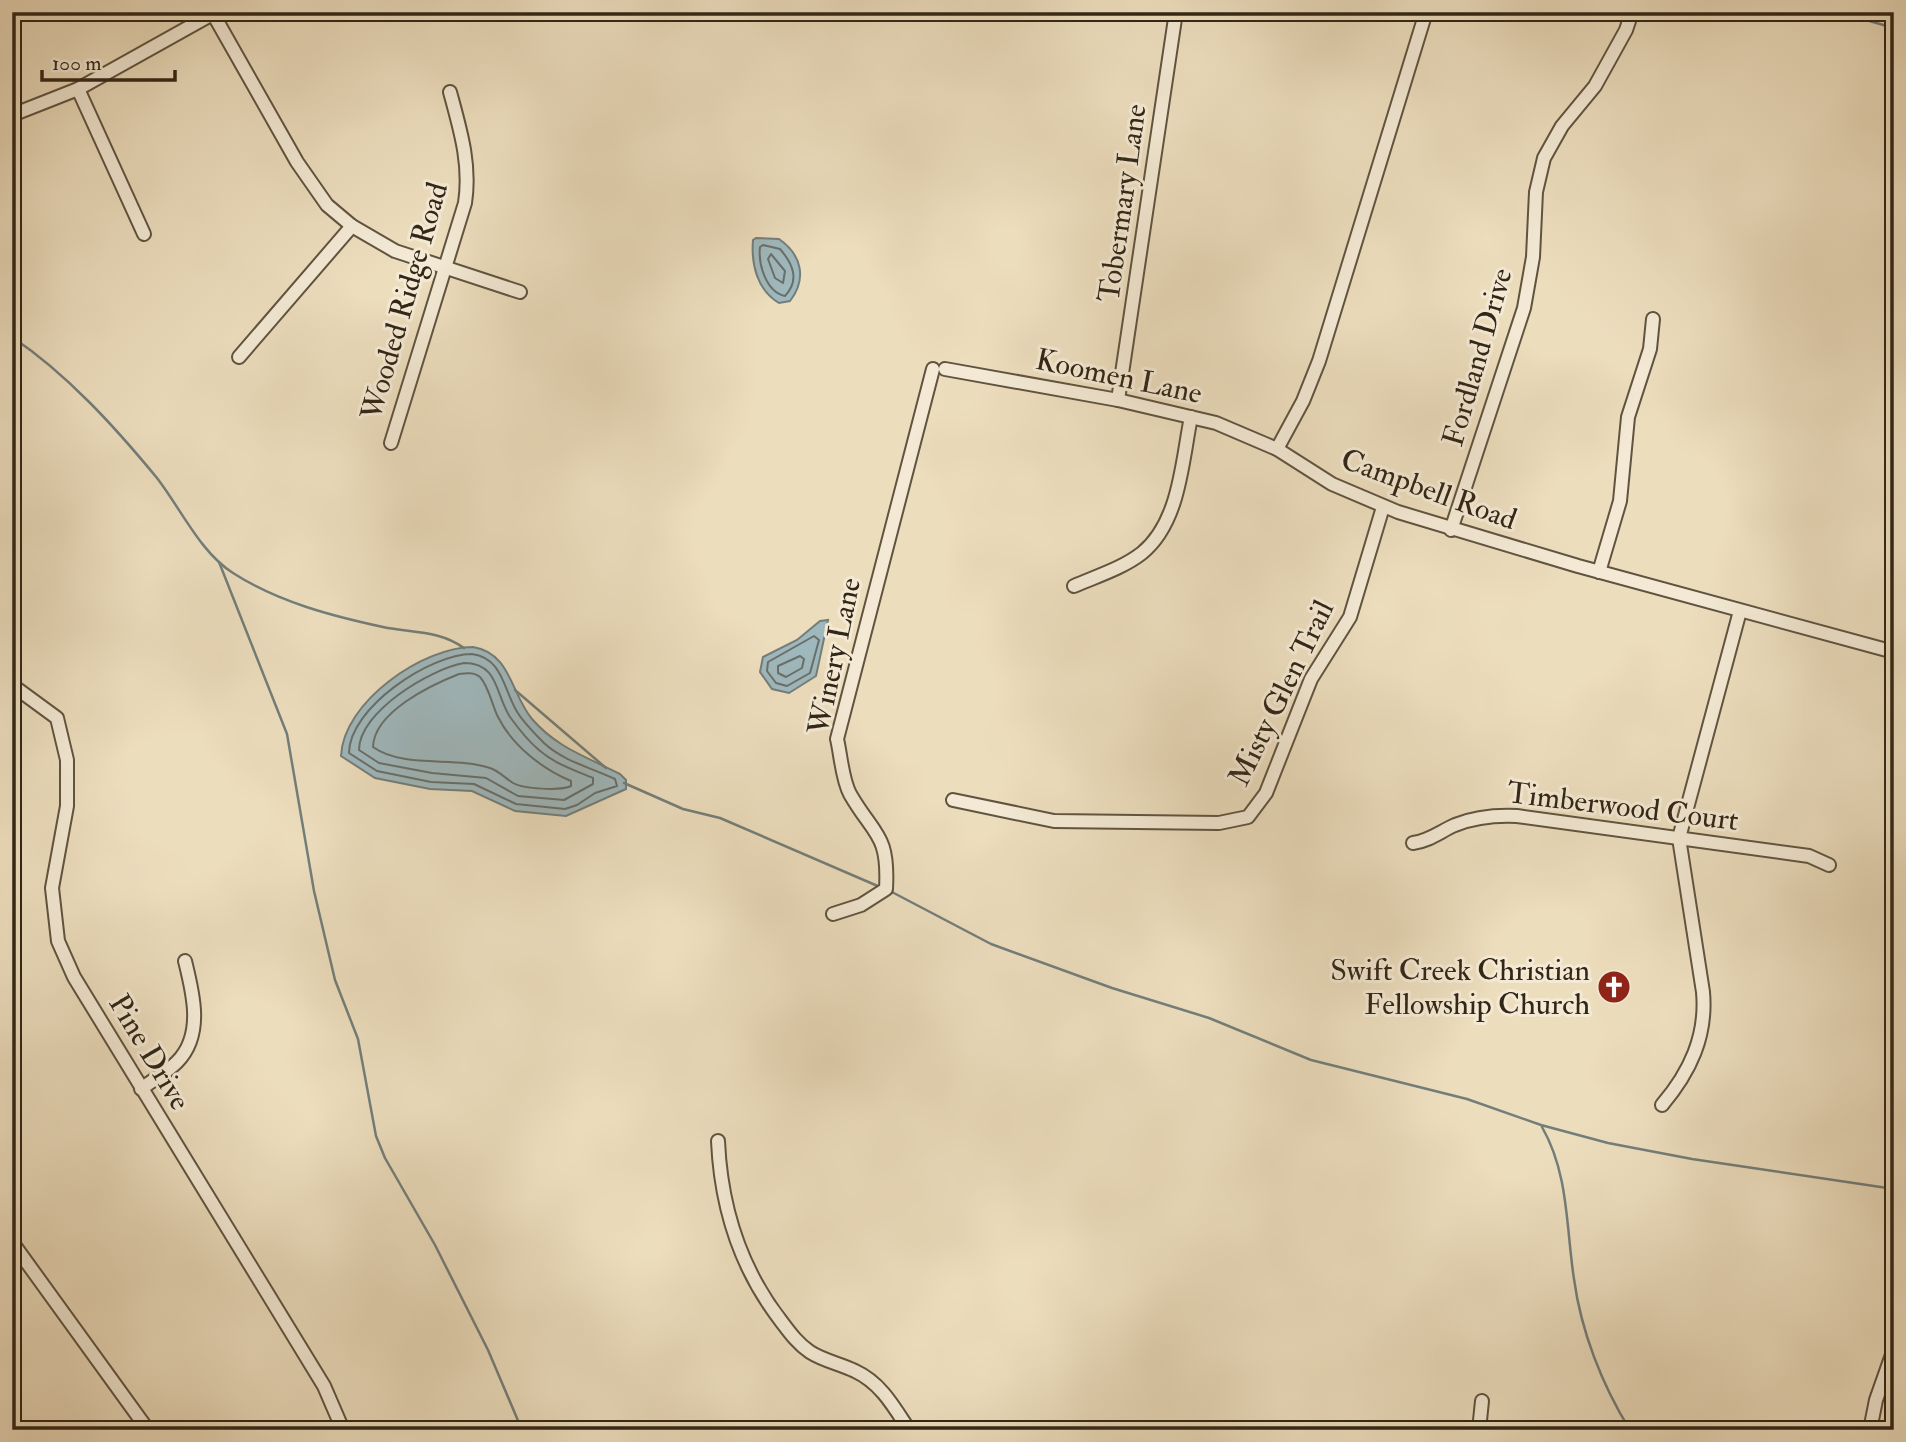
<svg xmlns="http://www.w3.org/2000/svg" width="1906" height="1442" viewBox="0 0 1906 1442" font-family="'IM FELL Double Pica',serif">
  <rect width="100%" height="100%" fill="#ecddbd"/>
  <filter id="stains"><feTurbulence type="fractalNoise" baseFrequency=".00286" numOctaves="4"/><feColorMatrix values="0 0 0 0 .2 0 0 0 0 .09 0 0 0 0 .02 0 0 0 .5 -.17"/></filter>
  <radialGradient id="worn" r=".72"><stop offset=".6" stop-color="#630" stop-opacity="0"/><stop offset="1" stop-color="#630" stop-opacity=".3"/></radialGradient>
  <g fill="#9fb8bd" stroke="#737e7a" stroke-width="2">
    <path d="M 756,238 L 779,239 C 802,255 807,279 790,301 L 779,303 C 757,290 751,264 753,240 Z"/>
    <path d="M 828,620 L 816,676 L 789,693 L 772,689 L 760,672 L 763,657 L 797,640 L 820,621 Z"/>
    <path d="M 473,647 C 511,653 511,694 532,719 C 557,748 587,757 620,774 L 626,780 L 626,789 L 566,816 L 515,811 L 472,791 L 430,789 L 375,778 L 341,756 C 343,702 423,647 473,647 Z"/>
  </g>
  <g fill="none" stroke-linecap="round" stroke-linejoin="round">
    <g stroke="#686f6a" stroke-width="2">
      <path d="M 763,245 L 780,249 C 793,264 800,280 785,296 C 766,292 758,264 760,247 Z"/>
      <path d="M 771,254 L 785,271 L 783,283 L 775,278 L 768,259 Z"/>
      <path d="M 814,636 L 819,640 L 810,673 L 787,686 L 776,683 L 767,671 L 768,662 Z"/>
      <path d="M 472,654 C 502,658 503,687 516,710 C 522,721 534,733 544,743 C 563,761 592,768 615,779 L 617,786 L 595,793 L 577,805 L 565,809 L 516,804 L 474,784 L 431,782 L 377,771 L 349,753 C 349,708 430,654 472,654 Z"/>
      <path d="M 800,656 L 804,659 L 802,668 L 786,677 L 778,673 L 778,666 Z"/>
      <path d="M 464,663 C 499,663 495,694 510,717 C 518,728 528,741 539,750 C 555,764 574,770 593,778 L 593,784 L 564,800 L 518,796 L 486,778 L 432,773 L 379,763 L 359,750 C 359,712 430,669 464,663 Z"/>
      <path d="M 459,674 C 466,673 474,672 480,677 C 489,687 492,705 498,717 C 512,745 542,769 571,781 L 571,786 C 561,791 523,789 513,783 C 505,778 499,771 490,768 C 455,756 404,769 373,747 C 374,712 431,685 459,674 Z"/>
    </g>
    <g stroke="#737e7a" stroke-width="2.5">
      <path d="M 1838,12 L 1894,28"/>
      <path d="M 12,337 C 67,374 115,427 157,478 C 181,509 200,552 233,573 C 278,602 332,616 383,627 C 412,633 439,630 464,648"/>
      <path d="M 219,562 L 287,734 L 314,891 L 335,980 L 358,1039 L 376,1136 L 385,1158 L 435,1245 L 488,1350 L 522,1430"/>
      <path d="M 515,690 L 606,768"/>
      <path d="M 624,783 L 683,809 L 720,818 L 880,887"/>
      <path d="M 890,891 L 991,944 L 1112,988 L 1209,1018 L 1311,1060 L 1467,1099 L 1541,1125 L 1608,1143 L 1692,1159 L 1894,1189"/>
      <path d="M 1542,1127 C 1569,1174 1566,1228 1574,1279 C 1581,1331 1602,1385 1630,1430"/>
    </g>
    <defs>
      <g id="minor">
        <path d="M 212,12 L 297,162 L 327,205 L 352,226 L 395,251 L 520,292"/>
        <path d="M 78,89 L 144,234"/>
        <path d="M 12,115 L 78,89 L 216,12"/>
        <path d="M 239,357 L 352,226"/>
        <path d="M 945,369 L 1118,400 L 1216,423 L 1277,449 L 1332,484 L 1398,512 L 1578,566 L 1894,652"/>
        <path d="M 1118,400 L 1176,12"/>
        <path d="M 391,443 L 465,203 C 471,164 460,129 450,92"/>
        <path d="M 1277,449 L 1303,401 L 1319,361 L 1426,12"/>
        <path d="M 1451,530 L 1524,308 L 1533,257 L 1536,192 L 1544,158 L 1562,126 L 1595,86 L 1626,30 L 1632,12"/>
        <path d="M 1599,572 L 1620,501 L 1628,417 L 1650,349 L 1653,319"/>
        <path d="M 1074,586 C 1097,576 1123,568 1142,553 C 1180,522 1182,461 1191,417"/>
        <path d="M 12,685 L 57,718 L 67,760 L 67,806 L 52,888 L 58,941 L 74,977 L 324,1386 L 343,1430"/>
        <path d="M 953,800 L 1054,821 L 1219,823 L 1248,817 L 1266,793 L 1311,679 L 1350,617 L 1383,507"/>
        <path d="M 1413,843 C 1429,841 1441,831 1455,825 C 1475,817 1495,815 1517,816 L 1809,856 L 1829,865"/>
        <path d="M 833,914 L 861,905 L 886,889 C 889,833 874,836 850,794 C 842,779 841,756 837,739 L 933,369"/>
        <path d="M 141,1089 C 153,1080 167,1072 177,1062 C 204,1035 193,993 185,961"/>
        <path d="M 1662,1105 C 1690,1072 1707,1036 1703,992 L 1679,838 L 1740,611"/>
        <path d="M 718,1141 C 721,1209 740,1268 781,1321 C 790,1333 798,1344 810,1352 C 824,1361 841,1364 855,1371 C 881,1383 894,1407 909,1430"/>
        <path d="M 12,1242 L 148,1430"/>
        <path d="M 1479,1430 L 1482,1401"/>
        <path d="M 1870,1430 L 1876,1400 L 1894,1349"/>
      </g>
    </defs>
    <use href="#minor" stroke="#605440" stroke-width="16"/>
    <use href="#minor" stroke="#f3e9d4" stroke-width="12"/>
  </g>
  <defs>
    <symbol id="church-disc" viewBox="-11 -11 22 22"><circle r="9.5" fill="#8f2418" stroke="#f3e9d4"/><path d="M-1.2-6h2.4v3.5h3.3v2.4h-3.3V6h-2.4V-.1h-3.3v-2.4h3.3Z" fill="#fff"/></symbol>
  </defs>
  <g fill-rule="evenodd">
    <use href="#church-disc" x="1595" y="968" width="38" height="38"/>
  </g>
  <g text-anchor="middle" stroke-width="6" stroke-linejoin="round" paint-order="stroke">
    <g font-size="30" fill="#322616" stroke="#f3e9d4">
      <text transform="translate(1122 203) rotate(-82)" y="10">Tobermary Lane</text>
      <text transform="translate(404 301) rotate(-74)" y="10">Wooded Ridge Road</text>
      <text transform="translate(1477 357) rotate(-74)" y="10">Fordland Drive</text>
      <text transform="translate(1119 376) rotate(12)" y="10">Koomen Lane</text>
      <text transform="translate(1429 489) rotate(20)" y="10">Campbell Road</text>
      <text transform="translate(834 656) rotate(-78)" y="10">Winery Lane</text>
      <text transform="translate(1281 693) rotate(-64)" y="10">Misty Glen Trail</text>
      <text transform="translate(1623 806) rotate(7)" y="10">Timberwood Court</text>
      <text transform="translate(150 1052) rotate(59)" y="10">Pine Drive</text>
    </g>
    <g font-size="30" fill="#322616" stroke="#f3e9d4" text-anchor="end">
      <text x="1590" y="980">Swift Creek Christian<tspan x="1590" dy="34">Fellowship Church</tspan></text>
    </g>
  </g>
  <rect width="1906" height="1442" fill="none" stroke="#ecddbd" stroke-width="42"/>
  <rect x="14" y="14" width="1878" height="1414" fill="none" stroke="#322616" stroke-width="3.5"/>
  <rect x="21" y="21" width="1864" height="1400" fill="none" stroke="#322616" stroke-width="2"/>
  <path d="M42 70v10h133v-10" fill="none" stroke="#322616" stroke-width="3.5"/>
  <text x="52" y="70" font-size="21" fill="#322616" stroke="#f3e9d4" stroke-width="5" paint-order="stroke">100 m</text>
  <rect width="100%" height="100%" filter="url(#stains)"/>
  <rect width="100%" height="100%" fill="url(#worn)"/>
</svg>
